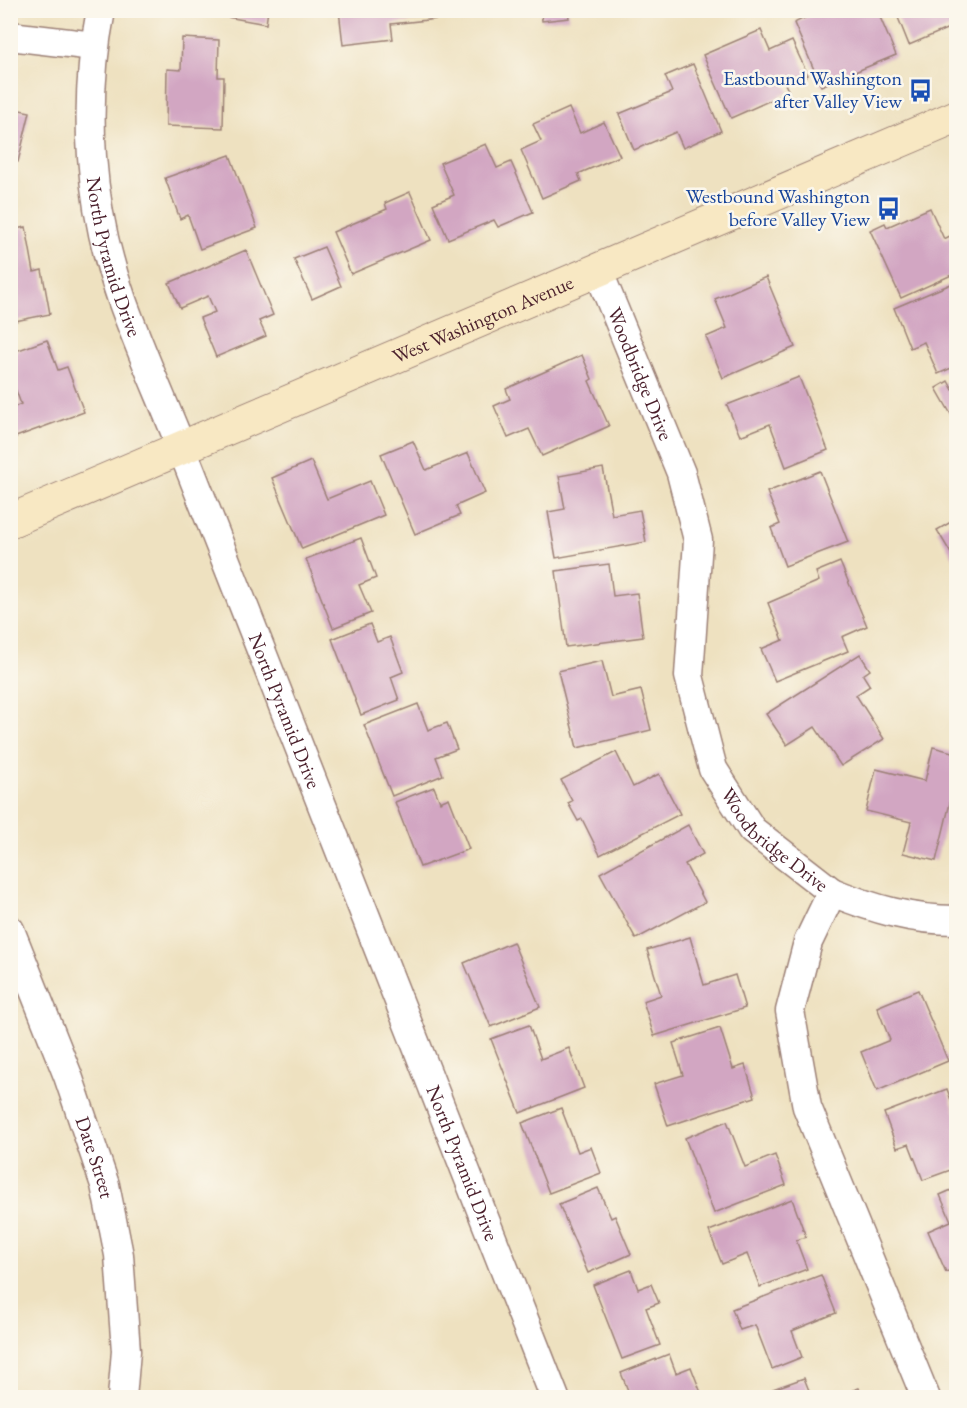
<svg xmlns="http://www.w3.org/2000/svg" width="967" height="1408" viewBox="0 0 967 1408" font-family="'EB Garamond',serif">
  <rect width="100%" height="100%" fill="#fbf7ec"/>
  <filter id="ink" filterUnits="userSpaceOnUse"><feTurbulence type="fractalNoise" baseFrequency=".0167" numOctaves="2"/><feDisplacementMap in="SourceGraphic" scale="12" xChannelSelector="R" yChannelSelector="G"/><feConvolveMatrix kernelMatrix="1 2 1 2 8 2 1 2 1" color-interpolation-filters="sRGB"/></filter>
  <filter id="wash" filterUnits="userSpaceOnUse"><feTurbulence type="fractalNoise" baseFrequency=".008" numOctaves="4" result="noise"/><feDisplacementMap in="SourceGraphic" scale="24" xChannelSelector="R" yChannelSelector="G"/><feGaussianBlur stdDeviation="1.35" result="paint"/><feColorMatrix in="noise" values="0 0 0 0 0 0 0 0 0 0 0 0 0 0 0 0 0 1.4 0 .05"/><feComposite in="paint" operator="in"/></filter>
  <g filter="url(#wash)">
    <rect width="100%" height="100%" fill="#eee1c0"/>
    <g id="blocks">
      <g fill="#d2a6c2">
        <path d="M 189,10 L 268,10 L 266,24 Z"/>
        <path d="M 339,10 L 445,10 L 446,18 L 391,24 L 393,39 L 343,45 Z"/>
        <path d="M 462,10 L 500,10 L 500,12 L 463,17 Z"/>
        <path d="M 541,10 L 568,10 L 569,18 L 542,21 Z"/>
        <path d="M 821,10 L 877,10 L 896,55 L 821,86 L 794,23 Z"/>
        <path d="M 895,10 L 956,10 L 956,25 L 909,45 Z"/>
        <path d="M 761,30 L 770,51 L 792,41 L 808,75 L 785,84 L 789,92 L 731,118 L 703,55 Z"/>
        <path d="M 182,38 L 219,40 L 218,77 L 224,77 L 223,128 L 166,126 L 167,69 L 181,70 Z"/>
        <path d="M 693,64 L 721,131 L 683,148 L 676,132 L 634,150 L 619,114 L 672,92 L 665,76 Z"/>
        <path d="M 10,108 L 30,112 L 18,162 L 10,161 Z"/>
        <path d="M 569,108 L 580,133 L 604,122 L 620,156 L 578,174 L 581,181 L 542,198 L 521,150 L 541,141 L 533,124 Z"/>
        <path d="M 486,144 L 497,168 L 511,162 L 533,212 L 498,227 L 494,220 L 448,239 L 433,204 L 454,195 L 440,163 Z"/>
        <path d="M 230,155 L 257,228 L 200,249 L 188,215 L 180,219 L 165,178 Z"/>
        <path d="M 410,192 L 431,240 L 351,274 L 333,232 L 387,209 L 385,203 Z"/>
        <path d="M 930,208 L 944,239 L 956,233 L 956,273 L 901,298 L 870,230 L 885,223 L 887,227 Z"/>
        <path d="M 26,227 L 34,272 L 42,270 L 50,314 L 10,322 L 10,230 Z"/>
        <path d="M 324,247 L 341,286 L 312,299 L 294,259 Z"/>
        <path d="M 246,250 L 273,315 L 259,321 L 266,336 L 216,357 L 200,318 L 215,312 L 208,296 L 180,308 L 169,283 Z"/>
        <path d="M 766,277 L 795,347 L 723,378 L 706,337 L 727,328 L 715,299 Z"/>
        <path d="M 956,282 L 956,366 L 938,374 L 924,342 L 910,348 L 894,308 Z"/>
        <path d="M 47,340 L 58,370 L 67,367 L 84,412 L 13,438 L 10,431 L 10,409 L 21,404 L 10,374 L 10,353 Z"/>
        <path d="M 582,355 L 592,379 L 589,381 L 609,426 L 542,456 L 529,429 L 508,438 L 494,406 L 510,399 L 506,389 Z"/>
        <path d="M 799,377 L 828,450 L 786,467 L 770,424 L 740,436 L 727,405 Z"/>
        <path d="M 948,381 L 953,390 L 956,388 L 956,423 L 936,388 Z"/>
        <path d="M 956,430 L 956,443 L 951,433 Z"/>
        <path d="M 413,441 L 426,470 L 468,453 L 485,493 L 456,506 L 460,515 L 415,534 L 381,454 Z"/>
        <path d="M 311,461 L 327,499 L 370,481 L 384,515 L 302,549 L 272,478 Z"/>
        <path d="M 603,468 L 612,515 L 640,510 L 646,542 L 556,558 L 548,512 L 565,509 L 559,476 Z"/>
        <path d="M 820,471 L 848,542 L 785,566 L 771,528 L 780,524 L 767,492 Z"/>
        <path d="M 956,519 L 956,562 L 937,530 Z"/>
        <path d="M 361,538 L 376,578 L 359,585 L 371,613 L 333,628 L 306,559 Z"/>
        <path d="M 840,562 L 867,626 L 842,637 L 848,651 L 775,681 L 761,649 L 783,640 L 768,603 L 819,581 L 816,572 Z"/>
        <path d="M 609,564 L 613,596 L 637,593 L 643,637 L 566,647 L 556,571 Z"/>
        <path d="M 370,624 L 377,642 L 390,637 L 403,672 L 391,677 L 399,700 L 361,715 L 332,639 Z"/>
        <path d="M 860,654 L 870,670 L 863,675 L 870,686 L 856,695 L 884,739 L 841,766 L 815,727 L 787,745 L 766,714 Z"/>
        <path d="M 602,661 L 611,697 L 641,690 L 651,730 L 577,748 L 558,671 Z"/>
        <path d="M 418,704 L 428,730 L 447,723 L 457,749 L 436,757 L 443,775 L 392,796 L 364,725 Z"/>
        <path d="M 933,747 L 956,753 L 956,778 L 936,861 L 903,853 L 911,822 L 866,811 L 876,769 L 925,781 Z"/>
        <path d="M 616,752 L 633,787 L 659,774 L 680,814 L 600,855 L 582,819 L 578,821 L 568,803 L 572,801 L 561,780 Z"/>
        <path d="M 434,787 L 440,802 L 449,798 L 469,849 L 420,867 L 395,802 Z"/>
        <path d="M 688,825 L 703,854 L 685,864 L 705,902 L 636,939 L 600,873 Z"/>
        <path d="M 690,937 L 704,985 L 735,975 L 745,1008 L 654,1036 L 643,1001 L 661,995 L 647,950 Z"/>
        <path d="M 513,942 L 540,1007 L 491,1027 L 464,963 Z"/>
        <path d="M 918,990 L 948,1061 L 877,1091 L 861,1052 L 890,1040 L 877,1007 Z"/>
        <path d="M 529,1025 L 541,1059 L 569,1048 L 584,1088 L 520,1113 L 491,1039 Z"/>
        <path d="M 720,1028 L 733,1069 L 745,1065 L 755,1097 L 668,1126 L 654,1084 L 683,1075 L 673,1043 Z"/>
        <path d="M 947,1089 L 956,1114 L 956,1168 L 923,1180 L 909,1144 L 897,1148 L 884,1113 Z"/>
        <path d="M 561,1108 L 578,1152 L 591,1147 L 601,1173 L 549,1193 L 522,1123 Z"/>
        <path d="M 727,1121 L 745,1167 L 775,1155 L 786,1185 L 714,1213 L 685,1138 Z"/>
        <path d="M 598,1188 L 611,1218 L 615,1216 L 631,1254 L 588,1273 L 559,1204 Z"/>
        <path d="M 956,1188 L 956,1268 L 946,1272 L 928,1231 L 951,1221 L 940,1195 Z"/>
        <path d="M 792,1199 L 806,1237 L 796,1240 L 807,1269 L 760,1287 L 747,1254 L 722,1264 L 709,1231 Z"/>
        <path d="M 631,1270 L 638,1289 L 651,1284 L 659,1303 L 646,1308 L 660,1345 L 622,1359 L 593,1285 Z"/>
        <path d="M 821,1275 L 836,1313 L 792,1331 L 802,1357 L 772,1369 L 755,1325 L 740,1330 L 732,1309 Z"/>
        <path d="M 669,1354 L 676,1373 L 691,1367 L 703,1398 L 631,1398 L 621,1373 Z"/>
        <path d="M 804,1378 L 812,1398 L 777,1398 L 773,1389 Z"/>
        <path d="M 859,1388 L 863,1398 L 834,1398 L 834,1397 Z"/>
      </g>
    </g>
  </g>
  <g filter="url(#ink)">
    <use href="#blocks" fill-opacity="0" stroke="#9c8076" stroke-width="1.5"/>
    <g fill="none" stroke-linecap="round" stroke-linejoin="round">
      <defs>
        <g id="street">
          <path id="s1" d="M 101,10 C 82,106 89,208 122,300 C 140,350 162,399 182,449 L 555,1398"/>
          <path d="M 10,36 L 94,46"/>
          <path id="s2" d="M 598,270 L 681,473 L 698,540 L 689,676 L 713,769 L 752,830 L 832,892 L 808,942 L 790,1011 L 807,1107 L 926,1398"/>
          <path d="M 832,892 C 874,909 911,920 956,920"/>
          <path id="s3" d="M 10,930 L 68,1076 L 105,1185 L 119,1255 L 126,1351 L 122,1398"/>
        </g>
        <g id="secondary">
          <path id="s4" d="M 10,521 L 956,117"/>
        </g>
      </defs>
      <use href="#street" stroke="#9c8076" stroke-width="31"/>
      <use href="#secondary" stroke="#9c8076" stroke-width="35"/>
      <use href="#street" stroke="#fff" stroke-width="28"/>
      <use href="#secondary" stroke="#f8e8c3" stroke-width="33"/>
    </g>
  </g>
  <defs>
    <symbol id="bus-bare" viewBox="-9 -9 18 18"><path d="M-5-6H5V4H4V6H2V4H-2V6H-4V4H-5ZM-3.5-4V0h7V-4ZM-3.5 1.2v1.5H-2V1.2ZM2 1.2v1.5H3.5V1.2Z" fill="#1a4fb4" stroke="#fbf7ec" stroke-width="2.5" paint-order="stroke"/></symbol>
  </defs>
  <g fill-rule="evenodd">
    <use href="#bus-bare" x="904" y="74" width="33" height="33"/>
    <use href="#bus-bare" x="872" y="192" width="33" height="33"/>
  </g>
  <g text-anchor="middle" stroke-width="5" stroke-linejoin="round" paint-order="stroke">
    <g font-size="20" fill="#164399" stroke="#fbf7ec" text-anchor="end">
      <text x="902" y="85">Eastbound Washington<tspan x="902" dy="23">after Valley View</tspan></text>
      <text x="870" y="203">Westbound Washington<tspan x="870" dy="23">before Valley View</tspan></text>
    </g>
    <g font-size="20" fill="#4a1f2b" stroke="#fbf7ec">
      <text dy="7" stroke="none"><textPath href="#s1" startOffset="250">North Pyramid Drive</textPath></text>
      <text dy="7" stroke="none"><textPath href="#s4" startOffset="514">West Washington Avenue</textPath></text>
      <text dy="7" stroke="none"><textPath href="#s2" startOffset="112">Woodbridge Drive</textPath></text>
      <text dy="7" stroke="none"><textPath href="#s1" startOffset="736">North Pyramid Drive</textPath></text>
      <text dy="7" stroke="none"><textPath href="#s2" startOffset="616">Woodbridge Drive</textPath></text>
      <text dy="7" stroke="none"><textPath href="#s3" startOffset="243">Date Street</textPath></text>
      <text dy="7" stroke="none"><textPath href="#s1" startOffset="1222">North Pyramid Drive</textPath></text>
    </g>
  </g>
  <rect width="967" height="1408" fill="none" stroke="#fbf7ec" stroke-width="36"/>
</svg>
